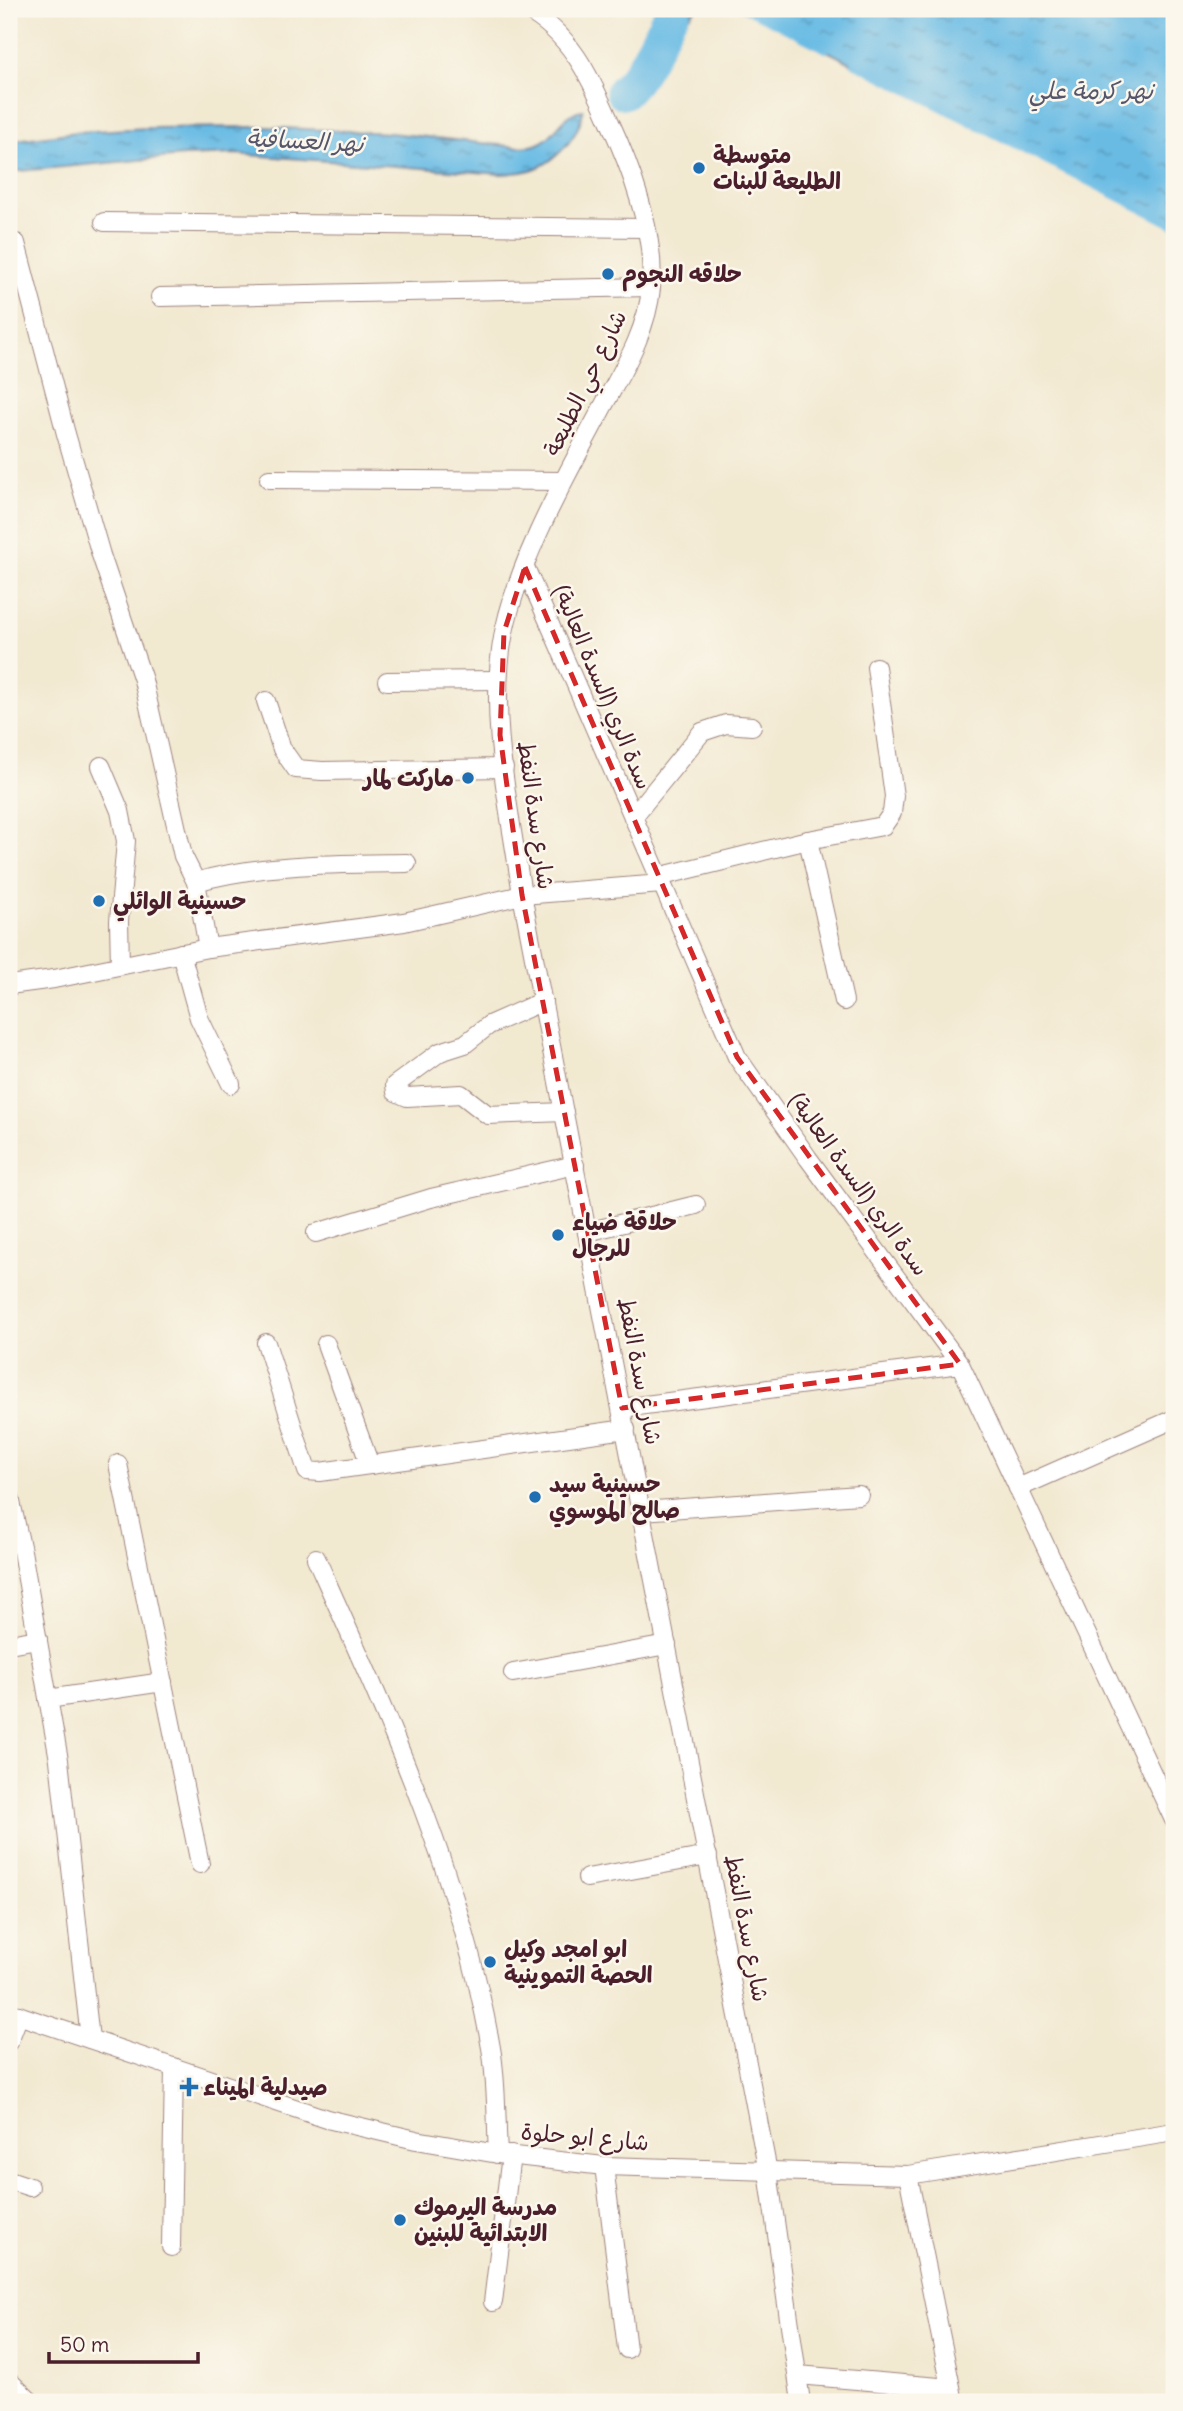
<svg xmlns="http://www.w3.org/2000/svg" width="1183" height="2411" viewBox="0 0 1183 2411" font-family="Delius,'Playpen Sans Arabic',sans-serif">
  <defs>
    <pattern id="water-ripples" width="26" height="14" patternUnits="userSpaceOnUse" patternTransform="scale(1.75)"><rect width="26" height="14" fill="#69bbe4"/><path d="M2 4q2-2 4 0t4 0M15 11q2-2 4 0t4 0" fill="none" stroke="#5897b9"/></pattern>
  </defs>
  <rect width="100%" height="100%" fill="#fbf7ec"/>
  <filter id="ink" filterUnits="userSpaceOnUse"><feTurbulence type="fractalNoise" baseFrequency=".0143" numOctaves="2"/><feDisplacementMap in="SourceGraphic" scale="14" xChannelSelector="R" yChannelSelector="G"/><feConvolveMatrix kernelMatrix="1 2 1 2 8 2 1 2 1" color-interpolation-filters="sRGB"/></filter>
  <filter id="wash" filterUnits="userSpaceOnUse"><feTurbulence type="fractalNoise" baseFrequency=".00686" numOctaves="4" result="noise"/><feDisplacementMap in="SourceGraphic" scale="28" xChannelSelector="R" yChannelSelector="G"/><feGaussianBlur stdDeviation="1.57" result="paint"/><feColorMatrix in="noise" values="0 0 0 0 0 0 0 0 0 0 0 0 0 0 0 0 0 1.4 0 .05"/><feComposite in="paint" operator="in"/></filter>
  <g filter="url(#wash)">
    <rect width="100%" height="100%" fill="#f2e9d1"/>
    <g fill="url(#water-ripples)" stroke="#5a6d88" stroke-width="2">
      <path d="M 658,9 L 696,9 L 659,46 L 646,73 L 624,92 L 638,73 L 648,51 Z"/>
      <path d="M 744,9 L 1174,9 L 1174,226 Z"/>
      <path d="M 583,110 C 581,132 561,156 541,166 C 529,172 515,173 502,174 L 236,154 L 183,156 L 9,172 L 9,141 L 77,132 L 148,128 L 262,127 L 390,133 L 518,147 C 523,146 530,147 535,145 C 556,139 560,113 583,110 Z"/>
    </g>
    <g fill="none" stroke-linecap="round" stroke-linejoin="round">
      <g stroke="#69bbe4" stroke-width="6">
        <path d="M 744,9 L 826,50"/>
        <path d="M 854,64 L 1174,226"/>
      </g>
      <path stroke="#69bbe4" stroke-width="35" d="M 623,92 C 648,70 656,37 674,9"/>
    </g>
  </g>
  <g filter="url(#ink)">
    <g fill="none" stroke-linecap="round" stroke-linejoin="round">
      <defs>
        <g id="minor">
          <path d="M 525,9 C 569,32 590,76 609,120 C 631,168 656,235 651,288 C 647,334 620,374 599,414 C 563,482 520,557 504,632 C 487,716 510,810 522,895 L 768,2172 L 801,2402"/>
          <path d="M 104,222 L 645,228"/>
          <path d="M 16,243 L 66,434 L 101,555 L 143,680 L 183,856 L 196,882 L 208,948"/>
          <path d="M 160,297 L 651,287"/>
          <path d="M 269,479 L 563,481"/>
          <path d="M 525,567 L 737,1057 L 808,1158 L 960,1364 L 1174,1820"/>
          <path d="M 387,681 L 498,680"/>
          <path d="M 266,701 L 282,749 L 296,769 L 322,771 L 504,768"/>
          <path d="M 101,766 L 120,811 L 126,841 L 119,921 L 120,965"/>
          <path d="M 633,817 L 702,732 L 726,724 L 752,726"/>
          <path d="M 808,840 L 844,1001"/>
          <path d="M 658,877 L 808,840 L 883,826 L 892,813 L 894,796 L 876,667"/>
          <path d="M 196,882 C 260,863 339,864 407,863"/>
          <path d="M 181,953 L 199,1018 L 231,1084"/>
          <path d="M 9,985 L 54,979 L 208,948 L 404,922 L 522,895 L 662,884"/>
          <path d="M 543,1001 L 489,1025 L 465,1044 L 440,1052 L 395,1085 L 396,1092 L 407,1097 L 461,1094 L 488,1115 L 564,1112"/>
          <path d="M 587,1232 L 696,1205"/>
          <path d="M 316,1233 L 431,1198 L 575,1165"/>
          <path d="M 266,1343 L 307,1471 L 320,1472 L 626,1429"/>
          <path d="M 326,1344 L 370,1465"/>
          <path d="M 622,1408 L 960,1364"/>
          <path d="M 118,1464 L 200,1864"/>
          <path d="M 1018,1488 L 1174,1419"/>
          <path d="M 9,1493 L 22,1551 L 59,1760 L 90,2039"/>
          <path d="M 642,1511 L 859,1495"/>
          <path d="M 316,1558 C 387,1716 461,1876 491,2048 C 497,2082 496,2119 498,2154"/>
          <path d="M 9,1644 L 38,1639"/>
          <path d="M 513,1673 L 667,1645"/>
          <path d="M 48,1699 L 163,1682"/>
          <path d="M 587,1878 L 708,1856"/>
          <path d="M 9,2012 L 327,2119 L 416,2140 L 498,2154 L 604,2166 L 908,2175 L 1174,2132"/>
          <path d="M 9,2041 L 19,2015"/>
          <path d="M 604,2166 L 627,2349"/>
          <path d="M 908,2175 L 954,2402"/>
          <path d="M 9,2180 L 30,2187"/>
          <path d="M 171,2247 L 174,2067"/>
          <path d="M 493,2302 L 511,2155"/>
          <path d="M 798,2375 L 951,2388"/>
          <path d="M 9,2381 L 31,2402"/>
        </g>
      </defs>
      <use href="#minor" stroke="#9e847e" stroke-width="20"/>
      <use href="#minor" stroke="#fff" stroke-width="18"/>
    </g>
  </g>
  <path fill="none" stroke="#d62828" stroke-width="5" stroke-dasharray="14 9" stroke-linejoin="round" d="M 525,567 L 737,1057 L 960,1364 L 622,1408 L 522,895 L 500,735 L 504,632 Z"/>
  <g fill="#1f6fb2" stroke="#fbf7ec" stroke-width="2.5">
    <circle cx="699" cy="168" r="7"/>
    <circle cx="608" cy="274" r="7"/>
    <circle cx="468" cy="778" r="7"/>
    <circle cx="99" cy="901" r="7"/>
    <circle cx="558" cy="1235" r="7"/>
    <circle cx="535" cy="1497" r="7"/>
    <circle cx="490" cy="1962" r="7"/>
    <path d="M185.5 2076.5h7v7h7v7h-7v7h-7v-7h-7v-7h7z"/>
    <circle cx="400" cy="2220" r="7"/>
  </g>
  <g text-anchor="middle" stroke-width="5" stroke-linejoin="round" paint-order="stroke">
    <g font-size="23" font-weight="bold" fill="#4a1f2b" stroke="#fbf7ec" text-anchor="start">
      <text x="713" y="163">متوسطة<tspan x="713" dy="26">الطليعة للبنات</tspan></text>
      <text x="622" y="282">حلاقه النجوم</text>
      <text x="454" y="786" text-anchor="end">ماركت لمار</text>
      <text x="113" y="909">حسينية الوائلي</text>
      <text x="572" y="1230">حلاقة ضياء<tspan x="572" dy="26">للرجال</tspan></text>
      <text x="549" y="1492">حسينية سيد<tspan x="549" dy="26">صالح الموسوي</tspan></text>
      <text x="504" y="1957">ابو امجد وكيل<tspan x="504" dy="26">الحصة التموينية</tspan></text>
      <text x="203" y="2095">صيدلية الميناء</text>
      <text x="414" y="2215">مدرسة اليرموك<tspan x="414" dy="26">الابتدائية للبنين</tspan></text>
    </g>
    <g font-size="23" fill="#4a1f2b" stroke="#fbf7ec">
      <text transform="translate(585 383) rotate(-64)" y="8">شارع حي الطليعة</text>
      <text transform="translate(603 687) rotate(67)" y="8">سدة الري (السدة العالية)</text>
      <text transform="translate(536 815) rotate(82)" y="8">شارع سدة النفط</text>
      <text transform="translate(859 1184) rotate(54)" y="8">سدة الري (السدة العالية)</text>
      <text transform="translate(640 1371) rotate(79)" y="8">شارع سدة النفط</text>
      <text transform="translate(747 1928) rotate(79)" y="8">شارع سدة النفط</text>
      <text transform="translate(585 2137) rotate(5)" y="8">شارع ابو حلوة</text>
    </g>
    <g font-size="24" font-style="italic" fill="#55566c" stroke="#fbf7ec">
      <text x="1091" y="99">نهر كرمة علي</text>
      <text transform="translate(305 141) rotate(3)" y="8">نهر العسافية</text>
    </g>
  </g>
  <rect width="1183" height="2411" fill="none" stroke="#fbf7ec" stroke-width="35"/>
  <path d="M49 2352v10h149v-10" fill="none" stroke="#4a1f2b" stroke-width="3.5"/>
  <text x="60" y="2352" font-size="21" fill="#4a1f2b" stroke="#fbf7ec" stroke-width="5" paint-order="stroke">50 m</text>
</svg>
